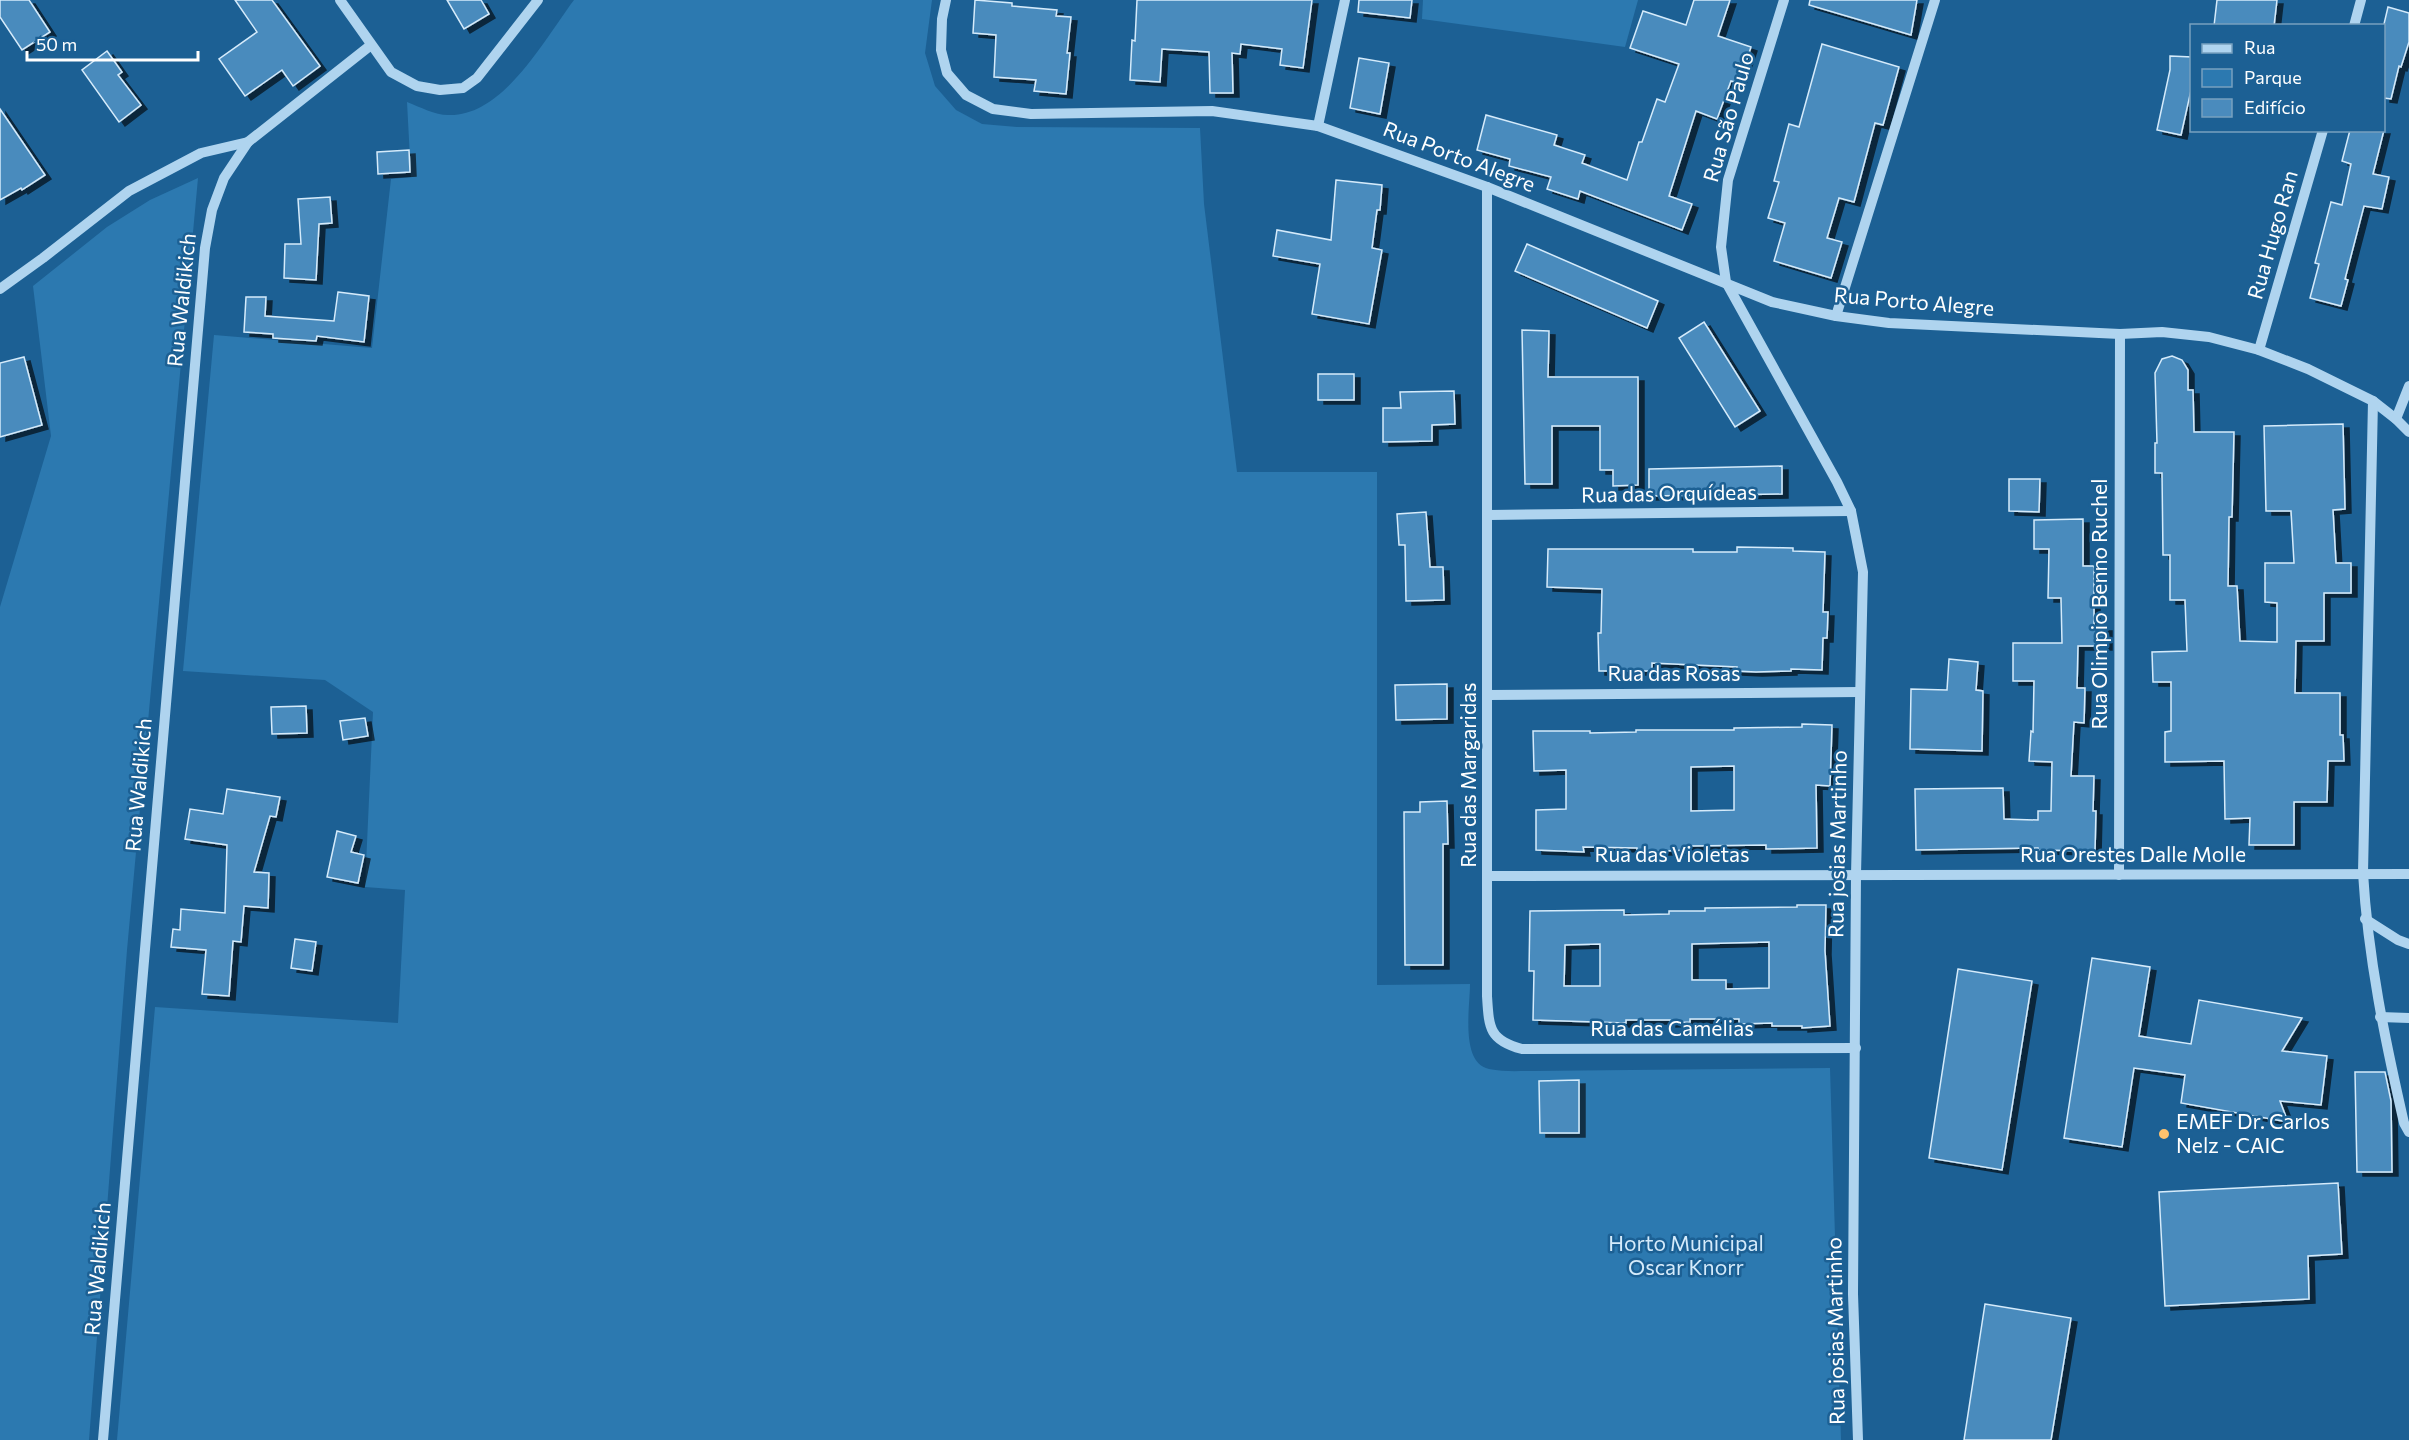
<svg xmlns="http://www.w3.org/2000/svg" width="2409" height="1440" viewBox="0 0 2409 1440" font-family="Commissioner,sans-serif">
  <defs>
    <filter id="shadow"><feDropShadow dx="6" dy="4" stdDeviation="0" flood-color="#0009"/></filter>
  </defs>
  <rect width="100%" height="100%" fill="#1c6094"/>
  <g fill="#2c79b0">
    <path d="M 574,0 L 932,0 L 925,53 L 935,86 L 956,110 L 982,124 L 1017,127 L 1200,128 L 1204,204 L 1237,472 L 1377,472 L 1377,985 L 1470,984 C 1470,1007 1460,1063 1489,1069 C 1503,1072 1518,1071 1532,1071 L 1830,1068 L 1841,1440 L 117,1440 L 155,1007 L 398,1023 L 405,890 L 365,887 L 373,712 L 325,680 L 183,671 L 214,335 L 372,348 L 391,179 L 411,177 L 407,102 C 420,107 435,115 448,115 C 503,117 544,40 574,0 Z"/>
    <path d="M 1423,0 L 1638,0 L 1625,47 L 1422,19 Z"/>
    <path d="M 198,178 L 127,950 L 89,1440 L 0,1440 L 0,607 L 51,436 L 33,286 L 107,227 L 150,200 Z"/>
  </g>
  <g fill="#4a8bbd" stroke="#d5ebfb" stroke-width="1.5" fill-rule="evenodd" filter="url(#shadow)">
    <path d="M 0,0 L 29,0 L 50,32 L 22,50 L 0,17 Z"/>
    <path d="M 235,0 L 272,0 L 320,66 L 293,86 L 282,70 L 245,96 L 219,59 L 257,32 Z"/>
    <path d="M 447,0 L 481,0 L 489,14 L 464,29 Z"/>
    <path d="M 975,0 L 1012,3 L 1012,6 L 1057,10 L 1056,16 L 1071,17 L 1067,53 L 1070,53 L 1066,94 L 1034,91 L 1036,80 L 994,77 L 996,35 L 973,33 Z"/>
    <path d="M 1137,0 L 1312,0 L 1303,68 L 1280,65 L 1282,49 L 1241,44 L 1240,54 L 1232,53 L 1233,93 L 1210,93 L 1209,52 L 1162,49 L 1160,82 L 1130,80 L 1132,40 L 1135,41 Z"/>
    <path d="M 1359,0 L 1412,0 L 1410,18 L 1358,12 Z"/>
    <path d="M 1694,0 L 1730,0 L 1718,36 L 1751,47 L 1739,83 L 1731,81 L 1717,119 L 1696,111 L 1669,196 L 1692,204 L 1682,230 L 1580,191 L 1578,199 L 1547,189 L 1551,177 L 1509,166 L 1510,159 L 1477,150 L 1486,115 L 1557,135 L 1554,145 L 1585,155 L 1582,163 L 1627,180 L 1639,142 L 1642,142 L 1657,99 L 1665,102 L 1679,64 L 1630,48 L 1643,11 L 1686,25 Z"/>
    <path d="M 1810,0 L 1917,0 L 1911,35 L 1809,5 Z"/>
    <path d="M 2217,0 L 2277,0 L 2274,26 L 2214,26 Z"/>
    <path d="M 2388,7 L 2409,13 L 2409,42 L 2401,67 L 2399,66 L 2391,99 L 2384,98 L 2384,24 Z"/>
    <path d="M 1822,44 L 1899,67 L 1883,125 L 1875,123 L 1854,202 L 1839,198 L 1827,238 L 1842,242 L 1831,278 L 1774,261 L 1785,223 L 1768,218 L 1779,182 L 1774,181 L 1789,124 L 1799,127 Z"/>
    <path d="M 107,51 L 122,72 L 118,75 L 141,105 L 119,122 L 82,70 Z"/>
    <path d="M 2170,56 L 2192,57 L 2192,86 L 2181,135 L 2157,130 L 2170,70 Z"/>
    <path d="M 1359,58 L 1389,63 L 1380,114 L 1350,108 Z"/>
    <path d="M 0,109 L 45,175 L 22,190 L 21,188 L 0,200 Z"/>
    <path d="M 2350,130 L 2384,130 L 2373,174 L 2389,177 L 2382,209 L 2364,206 L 2345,279 L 2348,280 L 2341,306 L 2310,298 L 2319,264 L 2315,263 L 2331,202 L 2342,205 L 2351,164 L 2342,161 Z"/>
    <path d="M 409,150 L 410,172 L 378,174 L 377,152 Z"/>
    <path d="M 1336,180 L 1382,185 L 1380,210 L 1377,210 L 1372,248 L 1382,250 L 1369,324 L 1312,314 L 1320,264 L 1273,256 L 1277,230 L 1331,240 Z"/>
    <path d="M 330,197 L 332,223 L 319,224 L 316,280 L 284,278 L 285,244 L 301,244 L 298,199 Z"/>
    <path d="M 1527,244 L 1658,301 L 1647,328 L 1515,271 Z"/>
    <path d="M 338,292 L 369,296 L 364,342 L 317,336 L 316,341 L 273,338 L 273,334 L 244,332 L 246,297 L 266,297 L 265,316 L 334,321 Z"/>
    <path d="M 1704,322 L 1760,411 L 1735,427 L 1679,338 Z"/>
    <path d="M 1522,330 L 1549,331 L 1548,377 L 1638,377 L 1638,485 L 1613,486 L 1613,470 L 1600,470 L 1600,426 L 1552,426 L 1552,484 L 1525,484 Z"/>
    <path d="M 2172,356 L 2182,360 L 2188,370 L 2188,390 L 2193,390 L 2194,432 L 2234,432 L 2232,517 L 2229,517 L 2228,586 L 2237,586 L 2240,641 L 2277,642 L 2277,603 L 2265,602 L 2265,563 L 2294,563 L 2291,511 L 2266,511 L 2264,426 L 2343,424 L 2345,509 L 2333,510 L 2336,563 L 2351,563 L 2351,593 L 2324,593 L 2324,641 L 2296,641 L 2295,693 L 2340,693 L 2340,735 L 2343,735 L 2344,761 L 2328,761 L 2327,802 L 2294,802 L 2294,845 L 2249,845 L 2250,818 L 2225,819 L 2224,761 L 2165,762 L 2165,732 L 2171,731 L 2171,682 L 2153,682 L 2152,652 L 2187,651 L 2185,600 L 2170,600 L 2170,555 L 2163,555 L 2162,473 L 2155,473 L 2155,443 L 2157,443 L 2155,373 L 2162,359 Z"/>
    <path d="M 24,357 L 42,425 L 0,437 L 0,363 Z"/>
    <rect x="1318" y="374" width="36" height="26"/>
    <path d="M 1454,391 L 1455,424 L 1432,425 L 1432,441 L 1383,442 L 1383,408 L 1401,408 L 1400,392 Z"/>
    <path d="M 1782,466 L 1782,494 L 1649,496 L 1649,469 Z"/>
    <path d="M 2009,479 L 2040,479 L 2039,512 L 2009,511 Z"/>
    <path d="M 1426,512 L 1430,567 L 1443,567 L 1444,600 L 1406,601 L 1405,545 L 1399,545 L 1397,514 Z"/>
    <path d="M 2083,519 L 2083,566 L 2094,566 L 2094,627 L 2106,627 L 2106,646 L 2078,646 L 2077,688 L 2085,688 L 2084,723 L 2074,722 L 2071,776 L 2094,776 L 2093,811 L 2096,811 L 2095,851 L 2038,850 L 2038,848 L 1916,850 L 1915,789 L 2003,788 L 2004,819 L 2038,820 L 2038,811 L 2051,811 L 2052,762 L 2029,761 L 2031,731 L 2033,732 L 2034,681 L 2013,681 L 2013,643 L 2062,643 L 2061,598 L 2048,598 L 2049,549 L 2034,549 L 2034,520 Z"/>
    <path d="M 1737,547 L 1793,548 L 1793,551 L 1825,552 L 1823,612 L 1828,612 L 1827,638 L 1823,638 L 1822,670 L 1791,669 L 1791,671 L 1756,672 L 1736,671 L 1737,667 L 1652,663 L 1652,671 L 1599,671 L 1598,633 L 1601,633 L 1602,589 L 1547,587 L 1548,549 L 1693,549 L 1693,552 L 1737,552 Z"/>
    <path d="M 1949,659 L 1978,662 L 1976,690 L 1983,691 L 1982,751 L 1910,749 L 1911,689 L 1947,690 Z"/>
    <path d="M 1447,684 L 1447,719 L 1396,720 L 1395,685 Z"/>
    <path d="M 306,706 L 307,733 L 272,734 L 271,707 Z"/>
    <path d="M 365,718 L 368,736 L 343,740 L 340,721 Z"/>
    <path d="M 1802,724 L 1832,725 L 1830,786 L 1816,785 L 1817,848 L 1766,849 L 1766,845 L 1690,846 L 1690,850 L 1637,852 L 1637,848 L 1583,847 L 1584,852 L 1536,850 L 1536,810 L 1566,809 L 1566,770 L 1534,771 L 1533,731 L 1590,731 L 1590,733 L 1636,732 L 1636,730 L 1734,730 L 1734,728 L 1802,727 ZM 1734,766 L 1734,810 L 1691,811 L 1691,767 Z"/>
    <path d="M 227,789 L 280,797 L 276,817 L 270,816 L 254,872 L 269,873 L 268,908 L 244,906 L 241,942 L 233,941 L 229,996 L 202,994 L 206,950 L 171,947 L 173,929 L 180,930 L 181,909 L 225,913 L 227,845 L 185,839 L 190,809 L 223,814 Z"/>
    <path d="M 1447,801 L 1448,844 L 1443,844 L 1443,965 L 1405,965 L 1404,812 L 1420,812 L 1420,802 Z"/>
    <path d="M 337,831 L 356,836 L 351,852 L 364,855 L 358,883 L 327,877 Z"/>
    <path d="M 1797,905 L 1826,905 L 1825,951 L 1830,1026 L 1802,1028 L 1802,1026 L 1772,1026 L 1772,1023 L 1739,1024 L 1739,1019 L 1690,1019 L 1690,1022 L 1670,1023 L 1670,1020 L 1626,1020 L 1626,1023 L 1533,1020 L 1534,971 L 1529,971 L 1530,911 L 1624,910 L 1624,915 L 1669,914 L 1669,911 L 1705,911 L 1705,908 L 1797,907 ZM 1769,942 L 1769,988 L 1726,989 L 1726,980 L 1692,980 L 1692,944 ZM 1600,944 L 1600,986 L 1564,986 L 1565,945 Z"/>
    <path d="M 295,939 L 316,942 L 312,971 L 291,968 Z"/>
    <path d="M 2092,958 L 2150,967 L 2139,1036 L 2191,1044 L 2199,1000 L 2302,1018 L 2282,1051 L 2327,1056 L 2321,1105 L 2280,1101 L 2288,1122 L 2181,1103 L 2185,1075 L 2134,1068 L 2122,1147 L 2064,1138 Z"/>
    <path d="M 1958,969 L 2032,981 L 2002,1170 L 1929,1158 Z"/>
    <path d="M 2355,1072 L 2385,1072 L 2391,1101 L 2392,1172 L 2357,1172 Z"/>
    <path d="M 1579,1080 L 1579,1133 L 1540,1133 L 1539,1081 Z"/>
    <path d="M 2338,1183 L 2342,1254 L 2308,1256 L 2309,1299 L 2165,1306 L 2159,1192 Z"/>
    <path d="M 1985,1304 L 2071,1318 L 2051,1440 L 1964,1440 Z"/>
  </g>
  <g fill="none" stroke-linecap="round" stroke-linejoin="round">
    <g stroke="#afd4ef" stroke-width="10">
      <path d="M 340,0 L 391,72 L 417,86 L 440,90 L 463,88 L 477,78 L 538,0"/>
      <path d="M 946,0 L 942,19 L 941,50 L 947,73 L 966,95 L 993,109 L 1031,114 L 1212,111 L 1318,126 L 1487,187 L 1772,302 L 1836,316 L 1889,323 L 2120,334 L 2162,332 L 2209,337 L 2259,350 L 2308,369 L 2373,401 L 2396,419 L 2409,432"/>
      <path d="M 1784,0 L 1728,180 L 1721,247 L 1726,282 L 1837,482 L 1851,511 L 1863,572 L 1856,875 L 1853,1294 L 1858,1440"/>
      <path d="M 2354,26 L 2361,0"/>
      <path d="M 1318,126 L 1345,0"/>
      <path d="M 1487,187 L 1487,996 C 1489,1028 1489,1040 1522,1049 L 1856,1048"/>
      <path d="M 0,289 L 43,258 L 129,191 L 201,153 L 248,142 L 371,45"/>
      <path d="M 1836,316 L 1935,0"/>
      <path d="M 2259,350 L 2323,130"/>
      <path d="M 2373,401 L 2363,873 C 2368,958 2385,1040 2404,1123 L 2409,1132"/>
      <path d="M 2396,419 L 2409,386"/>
      <path d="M 1489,515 L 1851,511"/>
      <path d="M 1488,695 L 1859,692"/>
      <path d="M 2119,875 L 2120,334"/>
      <path d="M 1488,876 L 2409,874"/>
      <path d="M 2365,919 L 2398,940 L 2409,944"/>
      <path d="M 2380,1017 L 2409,1018"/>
      <path d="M 103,1440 L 205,248 L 212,210 L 224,178 L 248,142"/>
    </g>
  </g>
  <circle fill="#ffc26d" stroke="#1c6094" stroke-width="2" cx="2164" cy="1134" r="6"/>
  <g text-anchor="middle" stroke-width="5" stroke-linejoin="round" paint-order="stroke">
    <g font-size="21" fill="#fff" stroke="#1c6094">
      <text transform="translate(1729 117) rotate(-74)" y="7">Rua São Paulo</text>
      <text transform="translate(1459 157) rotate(21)" y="7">Rua Porto Alegre</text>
      <text transform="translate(2273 235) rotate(-74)" y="7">Rua Hugo Ran</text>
      <text transform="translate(182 300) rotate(-84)" y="7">Rua Waldikich</text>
      <text transform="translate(1914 302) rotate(5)" y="7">Rua Porto Alegre</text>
      <text transform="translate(1669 494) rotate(-1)" y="7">Rua das Orquídeas</text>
      <text transform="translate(2100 604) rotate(-90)" y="7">Rua Olimpio Benno Ruchel</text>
      <text x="1674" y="681">Rua das Rosas</text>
      <text transform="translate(1469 775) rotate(-90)" y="7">Rua das Margaridas</text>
      <text transform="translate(139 785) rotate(-85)" y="7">Rua Waldikich</text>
      <text transform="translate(1838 844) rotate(-89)" y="7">Rua josias Martinho</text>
      <text x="1672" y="862">Rua das Violetas</text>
      <text x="2133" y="862">Rua Orestes Dalle Molle</text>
      <text x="1672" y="1036">Rua das Camélias</text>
      <text transform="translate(98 1269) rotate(-85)" y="7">Rua Waldikich</text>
      <text transform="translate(1836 1331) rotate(-91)" y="7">Rua josias Martinho</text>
    </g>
    <g font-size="21" fill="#fff" stroke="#1c6094" text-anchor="start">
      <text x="2176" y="1129">EMEF Dr. Carlos<tspan x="2176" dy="24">Nelz - CAIC</tspan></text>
    </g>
    <g font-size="21" fill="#d5ebfb" stroke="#1c6094">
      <text x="1686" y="1251">Horto Municipal<tspan x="1686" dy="24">Oscar Knorr</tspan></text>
    </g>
  </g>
  <rect x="2190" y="24" width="195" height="108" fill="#1c6094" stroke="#77a0bf" stroke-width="1.5"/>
  <rect x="2202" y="44" width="30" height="9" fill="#afd4ef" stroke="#77a0bf" stroke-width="1.5"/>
  <text x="2244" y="54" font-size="18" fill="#ffffff">Rua</text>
  <rect x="2202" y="69" width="30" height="18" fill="#2c79b0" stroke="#77a0bf" stroke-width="1.5"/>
  <text x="2244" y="84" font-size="18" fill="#ffffff">Parque</text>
  <rect x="2202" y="99" width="30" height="18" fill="#4a8bbd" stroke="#77a0bf" stroke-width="1.5"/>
  <text x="2244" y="114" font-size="18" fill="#ffffff">Edifício</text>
  <path d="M27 51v9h171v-9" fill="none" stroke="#ffffff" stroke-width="3"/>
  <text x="36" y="51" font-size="18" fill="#ffffff" stroke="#1c6094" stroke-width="4.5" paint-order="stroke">50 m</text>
</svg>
